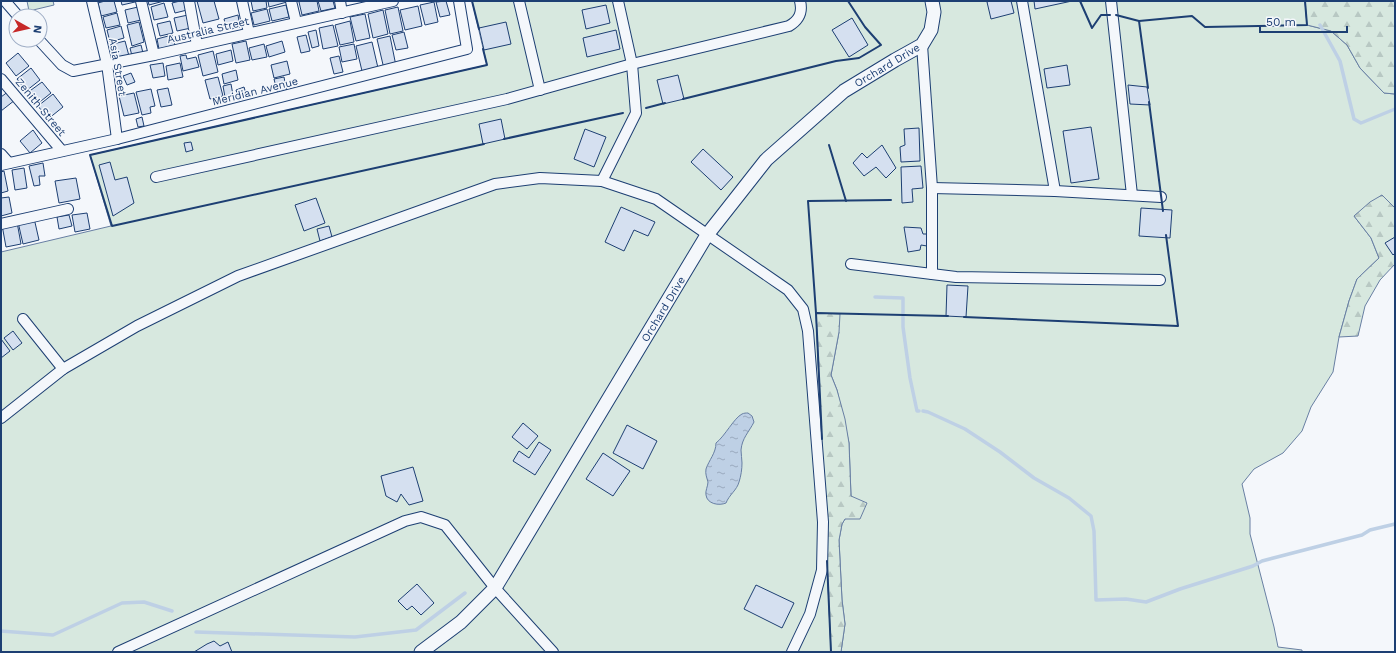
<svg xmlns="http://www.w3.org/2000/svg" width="1396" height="653" viewBox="0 0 1396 653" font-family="'Work Sans',sans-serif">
  <defs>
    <pattern id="forest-firs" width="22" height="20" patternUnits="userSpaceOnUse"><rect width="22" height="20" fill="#d7e8df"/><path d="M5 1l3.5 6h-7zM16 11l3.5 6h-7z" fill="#b8c8c3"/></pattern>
    <pattern id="water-ripples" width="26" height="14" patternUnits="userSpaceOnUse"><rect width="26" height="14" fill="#bed0e5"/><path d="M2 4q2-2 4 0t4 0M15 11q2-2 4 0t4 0" fill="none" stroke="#9aaabe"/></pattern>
  </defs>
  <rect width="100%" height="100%" fill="#f4f7fb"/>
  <g fill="#d7e8df" stroke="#687fa3">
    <path d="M 27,1 L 53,1 L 54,5 L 29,11 Z"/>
    <path d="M 472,1 L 1305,1 L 1307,25 L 1331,31 L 1347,45 L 1360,68 L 1384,93 L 1395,94 L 1395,208 L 1382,195 L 1354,216 L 1371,238 L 1379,258 L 1357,279 L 1349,301 L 1339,337 L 1333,372 L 1311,407 L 1302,431 L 1283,453 L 1254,469 L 1242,484 L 1250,518 L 1250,534 L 1274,627 L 1278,647 L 1302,650 L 1302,652 L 841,652 L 845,624 L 842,600 L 839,540 L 842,524 L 845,519 L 851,496 L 849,443 L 837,390 L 831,375 L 839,332 L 816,313 L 831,652 L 1,652 L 1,252 L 111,226 L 90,155 L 487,65 Z"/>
  </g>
  <g fill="url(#forest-firs)" stroke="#687fa3">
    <path d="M 1305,1 L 1395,1 L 1395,94 L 1384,93 L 1360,68 L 1347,45 L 1331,31 L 1307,25 Z"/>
    <path d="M 1382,195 L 1395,208 L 1395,264 L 1380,280 L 1365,306 L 1358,336 L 1339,337 L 1349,301 L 1357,279 L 1379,258 L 1371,238 L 1354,216 L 1370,202 Z"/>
    <path d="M 816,313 L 840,314 L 839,332 L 831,375 L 837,390 L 845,419 L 849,443 L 851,496 L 867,503 L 860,519 L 845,519 L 842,524 L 839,540 L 842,600 L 845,624 L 841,652 L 831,652 Z"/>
  </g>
  <path fill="url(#water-ripples)" stroke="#687fa3" d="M 748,413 L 752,416 L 754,422 C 749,432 742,438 741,450 C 741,454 742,459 742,463 C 742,469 741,476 739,482 C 737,490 729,495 726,503 C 719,506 707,504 706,495 C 705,491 708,486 708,482 C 707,478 705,474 706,469 C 709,460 716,453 716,443 C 725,436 734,418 742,414 C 744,413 746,413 748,413 Z"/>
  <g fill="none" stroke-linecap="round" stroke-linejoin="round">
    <g stroke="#bed0e5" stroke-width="3.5">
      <path d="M 1320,25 L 1340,61 L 1354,119 L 1361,123 L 1395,109"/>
      <path d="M 875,297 L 903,298 L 903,327 L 910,378 L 917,411 L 919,411"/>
      <path d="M 923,411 L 928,412 L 965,429 L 1000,452 L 1034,478 L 1069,498 L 1091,516 L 1094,531 L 1096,600 L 1126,599 L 1146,602 L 1180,589 L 1253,566 L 1262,561 L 1362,535 L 1370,530 L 1395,524"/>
      <path d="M 1,631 L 53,635 L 122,603 L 144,602 L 172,611"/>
      <path d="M 196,632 L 355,637 L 416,630 L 465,593"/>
    </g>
  </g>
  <g fill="#d5e0f0" stroke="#1d3f73">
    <path d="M 105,1 L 114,1 L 117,12 L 101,16 L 98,3 Z"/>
    <path d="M 121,1 L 135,1 L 135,2 L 122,5 Z"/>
    <path d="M 148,1 L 164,1 L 149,5 Z"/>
    <path d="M 180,1 L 185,1 L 187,10 L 175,13 L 172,3 Z"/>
    <path d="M 197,1 L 214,1 L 219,19 L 203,23 Z"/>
    <path d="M 251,1 L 266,1 L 267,8 L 253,11 Z"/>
    <path d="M 268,1 L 286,1 L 287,2 L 269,7 Z"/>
    <path d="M 301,1 L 317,1 L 319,11 L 302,15 L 299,2 Z"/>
    <path d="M 318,1 L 333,1 L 335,8 L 321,11 Z"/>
    <path d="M 446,1 L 450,15 L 440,17 L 436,2 Z"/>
    <path d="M 990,1 L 1011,1 L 1014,13 L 991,19 L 987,2 Z"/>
    <path d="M 1034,1 L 1072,1 L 1035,9 Z"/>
    <path d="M 434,2 L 438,22 L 425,25 L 420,5 Z"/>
    <path d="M 164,3 L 168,17 L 154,20 L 151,7 Z"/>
    <path d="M 286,5 L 289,17 L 272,21 L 269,9 Z"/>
    <path d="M 606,5 L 610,23 L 586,29 L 582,10 Z"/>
    <path d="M 418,6 L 422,26 L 405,30 L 400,10 Z"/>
    <path d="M 138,7 L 141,20 L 128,23 L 125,10 Z"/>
    <path d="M 398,7 L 403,31 L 390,34 L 385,10 Z"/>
    <path d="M 267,9 L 270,21 L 254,25 L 251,13 Z"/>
    <path d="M 383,10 L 388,34 L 373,38 L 368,14 Z"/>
    <path d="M 117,13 L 120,25 L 106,28 L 103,17 Z"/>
    <path d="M 365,14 L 370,38 L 356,41 L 350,17 Z"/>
    <path d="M 188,15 L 191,28 L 177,31 L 174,18 Z"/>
    <path d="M 238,15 L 240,27 L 227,30 L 224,19 Z"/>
    <path d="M 852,18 L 868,45 L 849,57 L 832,30 Z"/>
    <path d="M 170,21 L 173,33 L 160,36 L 157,24 Z"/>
    <path d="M 350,21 L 354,42 L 340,45 L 335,25 Z"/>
    <path d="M 139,22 L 144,42 L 132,46 L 127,25 Z"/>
    <path d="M 506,22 L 511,44 L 484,50 L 479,28 Z"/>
    <path d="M 333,25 L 338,46 L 323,49 L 319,28 Z"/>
    <path d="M 121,26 L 124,38 L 110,42 L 107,30 Z"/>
    <path d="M 316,30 L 319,46 L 312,48 L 308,32 Z"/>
    <path d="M 616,30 L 620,49 L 587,57 L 583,38 Z"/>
    <path d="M 404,32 L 408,48 L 396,50 L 392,35 Z"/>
    <path d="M 172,35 L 175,45 L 159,49 L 157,39 Z"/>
    <path d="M 306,35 L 310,51 L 301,53 L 297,37 Z"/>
    <path d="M 390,36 L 396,66 L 384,69 L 377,39 Z"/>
    <path d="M 125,41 L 129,56 L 113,60 L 109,45 Z"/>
    <path d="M 246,41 L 250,60 L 236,63 L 232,44 Z"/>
    <path d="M 282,41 L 285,52 L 269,57 L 266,46 Z"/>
    <path d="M 372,42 L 378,68 L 362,71 L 356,46 Z"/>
    <path d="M 264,44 L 267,57 L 252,60 L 249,48 Z"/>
    <path d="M 354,44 L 357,59 L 342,62 L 339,47 Z"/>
    <path d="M 141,45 L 143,53 L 132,56 L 130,48 Z"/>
    <path d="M 231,50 L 233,61 L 218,65 L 216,54 Z"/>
    <path d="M 213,51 L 218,72 L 203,76 L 198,55 Z"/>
    <path d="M 18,53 L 29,66 L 16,76 L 6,63 Z"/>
    <path d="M 186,55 L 187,59 L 196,57 L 199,67 L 183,71 L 180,56 Z"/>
    <path d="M 339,56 L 343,72 L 334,74 L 330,58 Z"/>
    <path d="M 287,61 L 290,74 L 274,78 L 271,65 Z"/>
    <path d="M 163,63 L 165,76 L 153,78 L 150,65 Z"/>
    <path d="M 180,63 L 183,77 L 168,80 L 166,66 Z"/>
    <path d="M 1067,65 L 1070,85 L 1047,88 L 1044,69 Z"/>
    <path d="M 31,68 L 40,80 L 26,91 L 17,79 Z"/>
    <path d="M 236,70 L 238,80 L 224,84 L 222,74 Z"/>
    <path d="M 131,73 L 135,82 L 127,85 L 123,76 Z"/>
    <path d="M 678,75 L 684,99 L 663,104 L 657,80 Z"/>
    <path d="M 218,77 L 223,96 L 210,99 L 205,80 Z"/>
    <path d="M 284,77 L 287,93 L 278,95 L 274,79 Z"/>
    <path d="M 42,82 L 51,93 L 36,105 L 27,93 Z"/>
    <path d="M 231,84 L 233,95 L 225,97 L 223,86 Z"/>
    <path d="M 1128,85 L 1147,87 L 1150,105 L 1130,104 Z"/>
    <path d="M 244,87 L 247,97 L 239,100 L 236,90 Z"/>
    <path d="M 168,88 L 172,105 L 161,107 L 157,90 Z"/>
    <path d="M 151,89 L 155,106 L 150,107 L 151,113 L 142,115 L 136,92 Z"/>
    <path d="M 9,91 L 15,100 L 1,111 L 1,97 Z"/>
    <path d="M 134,93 L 139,113 L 124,116 L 119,96 Z"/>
    <path d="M 53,94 L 63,107 L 48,119 L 38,106 Z"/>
    <path d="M 142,117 L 144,126 L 138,127 L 136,119 Z"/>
    <path d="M 501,119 L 505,139 L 483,144 L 479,124 Z"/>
    <path d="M 1091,127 L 1099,179 L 1071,183 L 1063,131 Z"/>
    <path d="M 919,128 L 920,161 L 901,162 L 900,147 L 905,145 L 904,129 Z"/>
    <path d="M 585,129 L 606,137 L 594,167 L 574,159 Z"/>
    <path d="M 33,130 L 42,143 L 30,153 L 20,141 Z"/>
    <path d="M 191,142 L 193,150 L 186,152 L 184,143 Z"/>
    <path d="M 882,145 L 896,168 L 886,178 L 876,167 L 864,176 L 853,163 L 862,153 L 867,158 Z"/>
    <path d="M 703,149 L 733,177 L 721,190 L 691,162 Z"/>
    <path d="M 110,162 L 115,180 L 127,177 L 134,203 L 113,216 L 99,165 Z"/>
    <path d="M 43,163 L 45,176 L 39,176 L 40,185 L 34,186 L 29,166 Z"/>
    <path d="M 921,166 L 923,188 L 912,189 L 913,202 L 902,203 L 901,167 Z"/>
    <path d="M 24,168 L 27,188 L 15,190 L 12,170 Z"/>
    <path d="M 4,171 L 8,191 L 1,193 L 1,172 Z"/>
    <path d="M 76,178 L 80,199 L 59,203 L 55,181 Z"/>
    <path d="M 9,197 L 12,213 L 1,216 L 1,198 Z"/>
    <path d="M 316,198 L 325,223 L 304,231 L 295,205 Z"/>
    <path d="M 621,207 L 655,222 L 648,236 L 634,230 L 624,251 L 605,242 Z"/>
    <path d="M 1141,208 L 1172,210 L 1170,238 L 1139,236 Z"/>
    <path d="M 87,213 L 90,229 L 75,232 L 72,215 Z"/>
    <path d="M 69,215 L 72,226 L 59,229 L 57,217 Z"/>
    <path d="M 34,218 L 39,240 L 23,244 L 18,222 Z"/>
    <path d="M 17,222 L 21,244 L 6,247 L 2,225 Z"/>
    <path d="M 329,226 L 332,237 L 320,241 L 317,229 Z"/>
    <path d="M 904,227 L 921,228 L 923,234 L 928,234 L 927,246 L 921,245 L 920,250 L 908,252 Z"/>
    <path d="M 1395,237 L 1395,253 L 1393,255 L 1385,243 Z"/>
    <path d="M 947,285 L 968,286 L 966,317 L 946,316 Z"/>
    <path d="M 13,331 L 22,343 L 13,350 L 4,338 Z"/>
    <path d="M 1,339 L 10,351 L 1,358 Z"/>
    <path d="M 523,423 L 538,436 L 527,449 L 512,437 Z"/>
    <path d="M 627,425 L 657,441 L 643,469 L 613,453 Z"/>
    <path d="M 539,442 L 551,450 L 535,475 L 513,461 L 519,451 L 529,458 Z"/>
    <path d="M 603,453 L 630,471 L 613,496 L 586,479 Z"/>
    <path d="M 413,467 L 423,501 L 409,505 L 401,494 L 397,502 L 386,496 L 381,476 Z"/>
    <path d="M 417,584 L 434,603 L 421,615 L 412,606 L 407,610 L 398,601 Z"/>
    <path d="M 756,585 L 794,603 L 782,628 L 744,609 Z"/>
    <path d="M 214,641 L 220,646 L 228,642 L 232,652 L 194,652 L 207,644 Z"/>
  </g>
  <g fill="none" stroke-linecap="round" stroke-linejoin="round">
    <defs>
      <g id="minor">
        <path d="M 5,1 L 18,16"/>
        <path d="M 92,1 L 107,64 L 117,139"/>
        <path d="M 141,1 L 154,55"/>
        <path d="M 189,1 L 197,45"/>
        <path d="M 242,1 L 249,33"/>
        <path d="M 291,1 L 296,22"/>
        <path d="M 340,1 L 342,13"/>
        <path d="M 519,1 L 540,90"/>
        <path d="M 1022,1 L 1055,191"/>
        <path d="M 1111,1 L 1132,195"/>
        <path d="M 39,40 L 62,65 L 73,71 L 154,55 L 393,1"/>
        <path d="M 922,45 L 932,188 L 932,274"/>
        <path d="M 1,79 L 62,151"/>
        <path d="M 1,154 L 9,163"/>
        <path d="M 1,165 L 117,139 L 467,49 L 459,1"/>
        <path d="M 156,177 L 507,99 L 632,64 L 789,26 C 799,20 803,13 800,1"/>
        <path d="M 602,181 L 636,113 L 632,64 L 618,1"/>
        <path d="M 932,188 L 1055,191 L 1161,197"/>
        <path d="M 1,224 L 68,209"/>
        <path d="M 851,264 L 956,277 L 1160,280"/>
        <path d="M 23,319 L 63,369"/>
        <path d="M 1,418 L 63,369 L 137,326 L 238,276 L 495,184 L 540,178 L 602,181 L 656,199 L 788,290 L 803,309 L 808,331 L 823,522 L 822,570 L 810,614 L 792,652"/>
        <path d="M 118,652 L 405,521 L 421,517 L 445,525 L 495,588 L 553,652"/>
      </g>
      <path id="tertiary" d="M 421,652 L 461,622 L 495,588 L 707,235 L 766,160 L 844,91 L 895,60 L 922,45 L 931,30 L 934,12 L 932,1"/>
    </defs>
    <use href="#minor" stroke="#1d3f73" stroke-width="12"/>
    <use href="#tertiary" stroke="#1d3f73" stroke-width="15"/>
    <use href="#minor" stroke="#f4f7fb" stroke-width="10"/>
    <use href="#tertiary" stroke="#f4f7fb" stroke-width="13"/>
    <g stroke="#1d3f73" stroke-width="2">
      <path d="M 472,1 L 479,29"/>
      <path d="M 1080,1 L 1092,28 L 1101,15 L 1110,15"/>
      <path d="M 1116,15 L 1139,21 L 1192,16 L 1205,27 L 1307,25 L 1305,1"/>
      <path d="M 1139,21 L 1148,88"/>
      <path d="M 483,49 L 487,65 L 90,155 L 112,226 L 484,144"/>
      <path d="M 683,99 L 836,61 L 859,58 L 881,45 L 865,27 L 848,1"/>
      <path d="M 1149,102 L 1163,211"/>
      <path d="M 646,108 L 665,103"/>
      <path d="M 504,139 L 623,113"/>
      <path d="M 829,145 L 846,201"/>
      <path d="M 816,313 L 808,201 L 891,200"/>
      <path d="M 964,317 L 1178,326 L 1166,235"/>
      <path d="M 822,439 L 816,313 L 948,316"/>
      <path d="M 827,561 L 831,652"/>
    </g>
  </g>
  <g text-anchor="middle" stroke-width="3" stroke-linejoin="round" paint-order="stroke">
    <g font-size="11" fill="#1d3f73" stroke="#f4f7fb">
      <text transform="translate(208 30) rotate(-13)" y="4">Australia Street</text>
      <text transform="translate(887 65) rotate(-31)" y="4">Orchard Drive</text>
      <text transform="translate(118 67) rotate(80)" y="4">Asia Street</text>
      <text transform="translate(255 91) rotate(-14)" y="4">Meridian Avenue</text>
      <text transform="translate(41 107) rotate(50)" y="4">Zenith Street</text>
      <text transform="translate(663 309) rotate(-59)" y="4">Orchard Drive</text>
    </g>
  </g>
  <rect width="1396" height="653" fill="none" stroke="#1d3f73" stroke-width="4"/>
  <g transform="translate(28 28) rotate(98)"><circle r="19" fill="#f4f7fb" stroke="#9eadc5"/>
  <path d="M0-3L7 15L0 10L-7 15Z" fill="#c62828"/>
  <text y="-6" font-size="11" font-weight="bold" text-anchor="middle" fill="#1d3f73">N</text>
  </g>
  <path d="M1260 26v6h87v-6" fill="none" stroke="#1d3f73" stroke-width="2"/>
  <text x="1266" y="26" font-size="12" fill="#1d3f73" stroke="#f4f7fb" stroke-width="3" paint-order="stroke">50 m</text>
</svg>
